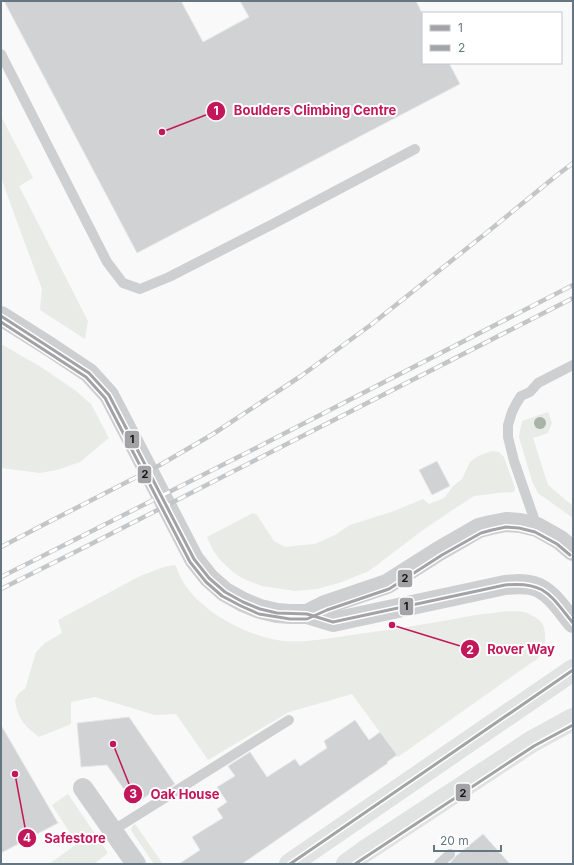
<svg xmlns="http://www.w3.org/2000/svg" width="574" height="865" viewBox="0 0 574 865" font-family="Inter,sans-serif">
  <rect width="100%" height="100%" fill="#f9f9f9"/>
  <g fill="#e8ebe6">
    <path d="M 1,116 L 33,178 L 19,186 L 88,321 L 85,339 L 40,310 L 42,289 L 13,211 L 1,177 Z"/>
    <path d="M 1,344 L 41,367 L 76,391 L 91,404 L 109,438 L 80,462 L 57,470 L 40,473 L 1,468 Z"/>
    <path d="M 548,412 L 552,423 L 548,433 L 533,438 L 548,485 L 573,506 L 573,518 L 538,493 L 532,481 L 519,437 L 522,421 Z"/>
    <path d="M 492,451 L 499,452 L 504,457 L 515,488 L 514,492 L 498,493 L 474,496 L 451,511 L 423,530 L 369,571 L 339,583 L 317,589 L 295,591 L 262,586 L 244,579 L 233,572 L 220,560 L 213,550 L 207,537 L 253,513 L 257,515 L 274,541 L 285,547 L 303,545 L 315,544 L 335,535 L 350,525 L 394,511 L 423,499 L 429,504 L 444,498 L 453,486 L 462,479 L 470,462 L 478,456 Z"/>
    <path d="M 175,565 C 179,573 182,582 188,589 C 207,615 252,638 284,641 C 309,643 335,637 359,634 C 387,630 415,626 443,621 C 460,618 477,614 494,613 C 503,611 514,610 524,612 C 530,614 538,618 542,623 C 547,631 546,648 540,655 C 538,659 535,661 531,663 L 398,757 L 352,694 L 289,712 L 208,760 L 176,714 L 155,715 L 95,697 L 71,702 L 71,724 L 39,737 C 24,725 18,720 15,700 L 19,693 L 25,689 L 36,652 L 45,643 L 62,633 L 58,620 L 140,576 L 164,567 Z"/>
    <path d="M 68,794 L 108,853 L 94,864 L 49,864 L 77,844 L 52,805 Z"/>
    <path d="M 135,824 L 163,864 L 154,864 L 132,832 C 130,828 132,827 135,824 Z"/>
  </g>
  <g fill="#d0d2d3" stroke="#e8e8e8">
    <path d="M 4,1 L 181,1 L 203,42 L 249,17 L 240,1 L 416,1 L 423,15 L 423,63 L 449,63 L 460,84 L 137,253 Z"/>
    <path d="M 437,461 L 450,486 L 432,495 L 419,470 Z"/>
    <path d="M 129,717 L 175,784 L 161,793 L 157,788 L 135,805 L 107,765 L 81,767 L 77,723 Z"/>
    <path d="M 355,720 L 369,740 L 380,732 L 397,755 L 387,762 L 388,763 L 242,864 L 179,864 L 200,850 L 192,837 L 223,818 L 217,809 L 227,802 L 217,787 L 235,776 L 228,766 L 250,752 L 267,777 L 295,759 L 300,766 L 327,748 L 324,741 Z"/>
    <path d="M 1,725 L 58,823 L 1,853 Z"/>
    <path d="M 483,834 L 510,864 L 449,864 L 456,856 Z"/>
  </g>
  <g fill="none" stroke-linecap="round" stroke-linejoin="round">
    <g stroke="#cecfd0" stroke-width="10">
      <path d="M 1,54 L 107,262 L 123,283 L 140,289 L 169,277 L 273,224 L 415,149"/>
      <path d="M 537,527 L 514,461 L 508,437 L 508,425 L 512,412 L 516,404 L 521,396 L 530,392 L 538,383 L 573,365"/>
      <path d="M 112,831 L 289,720"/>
      <path d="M 439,864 L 450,854"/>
    </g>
    <g stroke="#cecfd0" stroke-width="20">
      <path d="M 1,316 L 50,347 L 89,373 L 109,395 L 194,559 L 209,578 L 225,592 L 243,602 L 260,609 L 277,613 L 290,614 L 307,614 L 333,622 L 505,585 C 515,584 525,583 534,586 C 551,591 562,610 573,623"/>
      <path d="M 307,614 L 325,605 L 387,584 L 439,551 L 479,528 L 491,525 L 506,522 L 520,523 L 537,527 L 560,540 L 573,551"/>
      <path d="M 83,788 L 136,864"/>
    </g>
    <g stroke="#e1e2e2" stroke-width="22">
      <path d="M 290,864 L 573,670"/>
      <path d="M 347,864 L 362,853 L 531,742 L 573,719"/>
    </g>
    <defs>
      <g id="rail">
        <path d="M 1,547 L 41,526 L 160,465 L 213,434 L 301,376 L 372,324 L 485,234 L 556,176 L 573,163"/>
        <path d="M 1,577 L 256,448 L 573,285"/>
        <path d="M 1,589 L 89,545 L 573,298"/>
      </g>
    </defs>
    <use href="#rail" stroke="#c3c5c6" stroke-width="4.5"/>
    <use href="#rail" stroke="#fff" stroke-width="3" stroke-dasharray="9" stroke-linecap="butt"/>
    <defs>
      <g id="bus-1">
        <path d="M 1,316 L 89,373 L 109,395 L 194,559 L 209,578 L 225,592 L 243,602 L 260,609 L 277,613 L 307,614 L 333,622 L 505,585 C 545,581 550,595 573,623"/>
        <path d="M 290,864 L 573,670"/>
      </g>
      <g id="bus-2">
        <path d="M 1,322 L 86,377 L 105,398 L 190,562 L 206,582 L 222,596 L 241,606 L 259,614 L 290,619 L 307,619 L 327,610 L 389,589 L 442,555 L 481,533 L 492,530 L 506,527 L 519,528 L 535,532 L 557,544 L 570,555"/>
        <path d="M 355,864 L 534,746 L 573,725"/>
      </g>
    </defs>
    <use href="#bus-1" stroke="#fff" stroke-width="6"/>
    <use href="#bus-2" stroke="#fff" stroke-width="6"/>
    <use href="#bus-1" stroke="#a3a3a5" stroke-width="3"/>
    <use href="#bus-2" stroke="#a3a3a5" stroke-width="3"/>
  </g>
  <circle fill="#a9b3a7" cx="540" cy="423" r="6"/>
  <path fill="none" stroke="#c2185b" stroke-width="1.5" d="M162 132L216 111M392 625L470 649M113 744L133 794M15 774L27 838"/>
  <g fill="#c2185b" stroke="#fff" stroke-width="1.5">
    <circle cx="162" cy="132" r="4"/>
    <circle cx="392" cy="625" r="4"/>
    <circle cx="113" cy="744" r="4"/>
    <circle cx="15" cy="774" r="4"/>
    <circle cx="216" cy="111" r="10"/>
    <circle cx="470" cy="649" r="10"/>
    <circle cx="133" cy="794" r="10"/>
    <circle cx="27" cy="838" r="10"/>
  </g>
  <g font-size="12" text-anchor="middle" font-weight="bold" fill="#fff">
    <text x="216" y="115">1</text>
    <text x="470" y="654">2</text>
    <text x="133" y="798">3</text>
    <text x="27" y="842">4</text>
  </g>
  <g font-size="13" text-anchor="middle" font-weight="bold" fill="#c2185b" stroke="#fff" stroke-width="4" stroke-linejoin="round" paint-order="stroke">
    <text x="315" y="115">Boulders Climbing Centre</text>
    <text x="521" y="654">Rover Way</text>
    <text x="185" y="799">Oak House</text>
    <text x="75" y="843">Safestore</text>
  </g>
  <g stroke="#fff" stroke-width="1.5">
    <rect x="124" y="430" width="16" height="19" rx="4" fill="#a3a3a5"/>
    <rect x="137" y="465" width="15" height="19" rx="4" fill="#a3a3a5"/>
    <rect x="397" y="569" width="16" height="19" rx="4" fill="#a3a3a5"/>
    <rect x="399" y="597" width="15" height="19" rx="4" fill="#a3a3a5"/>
    <rect x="455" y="783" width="16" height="19" rx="4" fill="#a3a3a5"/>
  </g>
  <g font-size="11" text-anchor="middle" font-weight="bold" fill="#111">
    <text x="132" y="443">1</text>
    <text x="145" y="478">2</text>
    <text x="405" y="582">2</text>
    <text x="406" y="610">1</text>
    <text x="463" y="797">2</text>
  </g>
  <rect width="574" height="865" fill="none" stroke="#657683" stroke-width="4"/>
  <rect x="422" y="12" width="140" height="52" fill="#ffffff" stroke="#c1c8cd"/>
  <rect x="430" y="25" width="20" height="6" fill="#a3a3a5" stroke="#c1c8cd"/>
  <text x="458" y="32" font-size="12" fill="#657683">1</text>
  <rect x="430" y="45" width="20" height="6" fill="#a3a3a5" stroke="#c1c8cd"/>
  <text x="458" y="52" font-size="12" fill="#657683">2</text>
  <path d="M434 845v6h67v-6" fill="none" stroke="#657683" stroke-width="2"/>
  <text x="440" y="845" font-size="12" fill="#657683" stroke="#ffffff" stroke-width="3" paint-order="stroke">20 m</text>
</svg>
